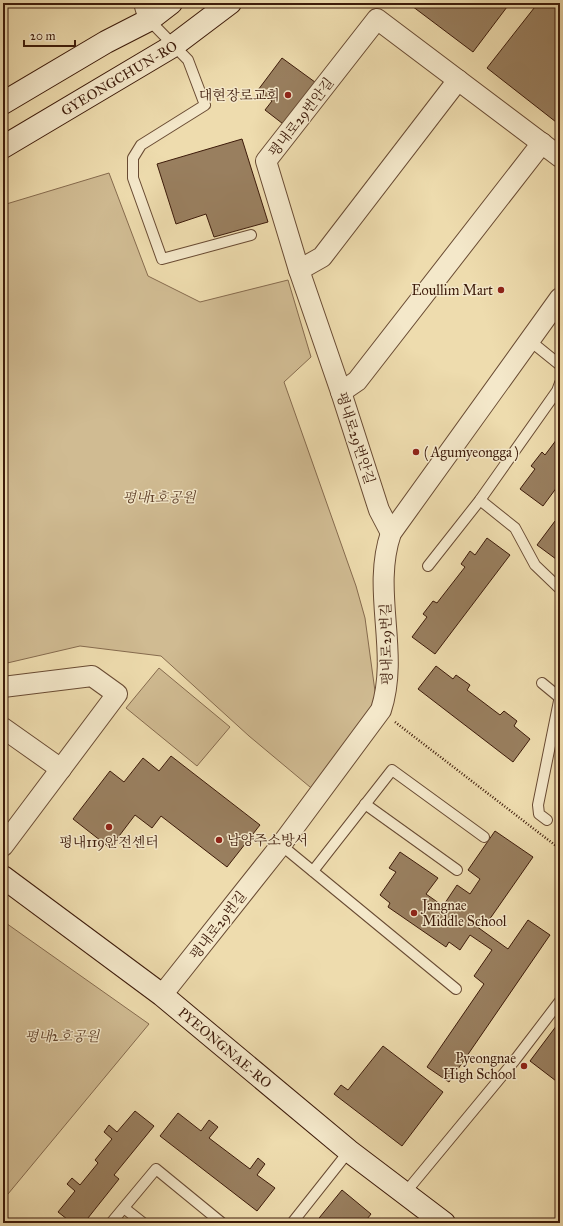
<svg xmlns="http://www.w3.org/2000/svg" width="563" height="1226" viewBox="0 0 563 1226" font-family="'IM FELL Great Primer','Noto Serif KR',serif">
  <rect width="100%" height="100%" fill="#eedcae"/>
  <filter id="stains"><feTurbulence type="fractalNoise" baseFrequency=".005" numOctaves="4"/><feColorMatrix values="0 0 0 0 .2 0 0 0 0 .09 0 0 0 0 .02 0 0 0 .5 -.17"/></filter>
  <radialGradient id="worn" r=".72"><stop offset=".6" stop-color="#630" stop-opacity="0"/><stop offset="1" stop-color="#630" stop-opacity=".3"/></radialGradient>
  <g fill="#d0bb92" stroke="#866b4e">
    <path d="M 109,173 L 148,276 L 200,302 L 288,280 L 311,357 L 284,382 L 356,586 L 365,618 L 377,706 L 316,792 L 249,736 L 161,656 L 80,646 L 3,664 L 3,205 Z"/>
    <path d="M 159,668 L 230,727 L 197,766 L 126,708 Z"/>
    <path d="M 3,921 L 149,1024 L 3,1200 Z"/>
  </g>
  <g fill="#997f5f" stroke="#3d1b0a">
    <path d="M 408,3 L 510,3 L 473,52 Z"/>
    <path d="M 538,3 L 560,3 L 560,116 L 556,122 L 487,68 Z"/>
    <path d="M 282,58 L 319,85 L 287,127 L 265,110 L 272,101 L 258,90 Z"/>
    <path d="M 242,139 L 268,222 L 214,237 L 206,214 L 176,224 L 157,164 Z"/>
    <path d="M 560,435 L 560,483 L 543,506 L 520,489 L 535,469 L 531,466 L 542,452 L 545,455 Z"/>
    <path d="M 555,521 L 560,525 L 560,562 L 537,545 Z"/>
    <path d="M 487,538 L 510,555 L 435,654 L 412,637 L 427,617 L 423,614 L 433,601 L 437,603 L 465,567 L 461,564 L 470,551 L 475,555 Z"/>
    <path d="M 436,666 L 453,679 L 456,675 L 470,685 L 467,690 L 500,715 L 504,711 L 517,721 L 514,726 L 530,739 L 513,762 L 418,689 Z"/>
    <path d="M 171,756 L 260,825 L 227,867 L 161,816 L 152,828 L 135,815 L 110,848 L 73,819 L 110,771 L 124,782 L 143,758 L 159,771 Z"/>
    <path d="M 495,831 L 533,857 L 487,923 L 481,919 L 476,926 L 508,949 L 528,920 L 550,935 L 449,1082 L 427,1067 L 484,984 L 474,976 L 492,950 L 470,935 L 460,950 L 449,942 L 446,947 L 388,907 L 390,903 L 380,895 L 396,872 L 389,868 L 400,852 L 438,878 L 426,894 L 443,906 L 457,885 L 470,894 L 480,879 L 468,870 Z"/>
    <path d="M 560,1021 L 560,1084 L 530,1061 Z"/>
    <path d="M 383,1046 L 443,1092 L 402,1146 L 334,1094 L 341,1085 L 348,1090 Z"/>
    <path d="M 135,1111 L 154,1126 L 114,1175 L 119,1179 L 84,1223 L 72,1223 L 58,1212 L 75,1191 L 67,1184 L 72,1178 L 80,1185 L 98,1163 L 95,1160 L 112,1139 L 104,1132 L 109,1125 L 117,1132 Z"/>
    <path d="M 178,1113 L 201,1131 L 209,1120 L 218,1127 L 209,1138 L 250,1169 L 258,1158 L 265,1164 L 257,1175 L 275,1188 L 257,1211 L 160,1136 Z"/>
    <path d="M 342,1190 L 371,1214 L 364,1223 L 315,1223 Z"/>
  </g>
  <g fill="none" stroke-linecap="round" stroke-linejoin="round">
    <defs>
      <g id="lane">
        <path d="M 149,20 L 188,60 L 205,105 L 141,145 L 133,158 L 133,178 L 162,259 L 251,235"/>
        <path d="M 529,340 L 560,365"/>
        <path d="M 480,500 L 515,528 L 535,565 L 560,589"/>
        <path d="M 428,566 L 480,500 L 557,391 L 560,383"/>
        <path d="M 542,683 L 559,697"/>
        <path d="M 365,804 L 457,870"/>
        <path d="M 547,820 L 539,814 L 538,805 L 560,696"/>
        <path d="M 281,845 L 456,989"/>
        <path d="M 313,871 L 392,770 L 484,837"/>
        <path d="M 405,1193 L 515,1060 L 560,1001"/>
        <path d="M 124,1208 L 143,1223"/>
        <path d="M 111,1223 L 156,1169 L 222,1223"/>
        <path d="M 292,1223 L 349,1151"/>
      </g>
      <g id="street">
        <path d="M 144,3 L 149,20"/>
        <path d="M 299,270 L 322,257 L 458,80"/>
        <path d="M 341,392 L 357,381 L 542,143"/>
        <path d="M 391,533 L 379,510 L 341,392 L 299,270 L 266,161 L 377,19 L 560,157"/>
        <path d="M 3,687 L 92,676 L 117,694 L 3,846"/>
        <path d="M 3,728 L 61,769"/>
        <path d="M 162,995 L 281,845 L 381,710 C 400,652 371,591 391,533 L 560,298"/>
      </g>
      <g id="secondary">
        <path d="M 3,103 L 106,42 L 149,20 L 171,3"/>
        <path id="s1" d="M 3,147 L 173,46 L 230,3"/>
        <path id="s2" d="M 3,877 L 162,995 L 349,1151 L 444,1223"/>
      </g>
    </defs>
    <use href="#lane" stroke="#694b33" stroke-width="12"/>
    <use href="#street" stroke="#694b33" stroke-width="22"/>
    <use href="#secondary" stroke="#3d1b0a" stroke-width="24"/>
    <path stroke="#3d1b0a" stroke-width="2.5" stroke-dasharray="1 2" stroke-linecap="butt" d="M 395,722 L 560,849"/>
    <use href="#lane" stroke="#f4e8ca" stroke-width="10"/>
    <use href="#street" stroke="#f4e8ca" stroke-width="20"/>
    <use href="#secondary" stroke="#f4e8ca" stroke-width="22"/>
  </g>
  <g fill="#8f2418" stroke="#f4e8ca" stroke-width="1.5">
    <circle cx="288" cy="95" r="4"/>
    <circle cx="501" cy="290" r="4"/>
    <circle cx="416" cy="452" r="4"/>
    <circle cx="109" cy="827" r="4"/>
    <circle cx="219" cy="840" r="4"/>
    <circle cx="414" cy="913" r="4"/>
    <circle cx="524" cy="1066" r="4"/>
  </g>
  <g text-anchor="middle" stroke-width="3" stroke-linejoin="round" paint-order="stroke">
    <g font-size="14" fill="#3d1b0a" stroke="#f4e8ca">
      <text dy="5" stroke="none"><textPath href="#s1" startOffset="135">GYEONGCHUN-RO</textPath></text>
      <text transform="translate(301 117) rotate(-52)" y="5">평내로29번안길</text>
      <text transform="translate(356 438) rotate(72)" y="5">평내로29번안길</text>
      <text transform="translate(386 644) rotate(-91)" y="5">평내로29번길</text>
      <text transform="translate(218 925) rotate(-52)" y="5">평내로29번길</text>
      <text dy="5" stroke="none"><textPath href="#s2" startOffset="280">PYEONGNAE-RO</textPath></text>
    </g>
    <g font-size="14" fill="#3d1b0a" stroke="#f4e8ca" text-anchor="end">
      <text x="280" y="100">대현장로교회</text>
      <text x="493" y="295">Eoullim Mart</text>
      <text x="424" y="457" text-anchor="start">( Agumyeongga )</text>
      <text x="227" y="845" text-anchor="start">남양주소방서</text>
      <text x="109" y="847" text-anchor="middle">평내119안전센터</text>
      <text x="422" y="910" text-anchor="start">Jangnae<tspan x="422" dy="16">Middle School</tspan></text>
      <text x="516" y="1063">Pyeongnae<tspan x="516" dy="16">High School</tspan></text>
    </g>
    <g font-size="14" font-style="italic" fill="#62432c" stroke="#f4e8ca">
      <text x="159" y="502">평내1호공원</text>
      <text x="62" y="1041">평내2호공원</text>
    </g>
  </g>
  <rect width="563" height="1226" fill="none" stroke="#eedcae" stroke-width="16"/>
  <rect x="4" y="4" width="555" height="1218" fill="none" stroke="#3d1b0a" stroke-width="2"/>
  <rect x="8" y="8" width="547" height="1210" fill="none" stroke="#3d1b0a"/>
  <path d="M24 40v6h51v-6" fill="none" stroke="#3d1b0a" stroke-width="2"/>
  <text x="30" y="40" font-size="12" fill="#3d1b0a" stroke="#f4e8ca" stroke-width="3" paint-order="stroke">20 m</text>
  <rect width="100%" height="100%" filter="url(#stains)"/>
  <rect width="100%" height="100%" fill="url(#worn)"/>
</svg>
